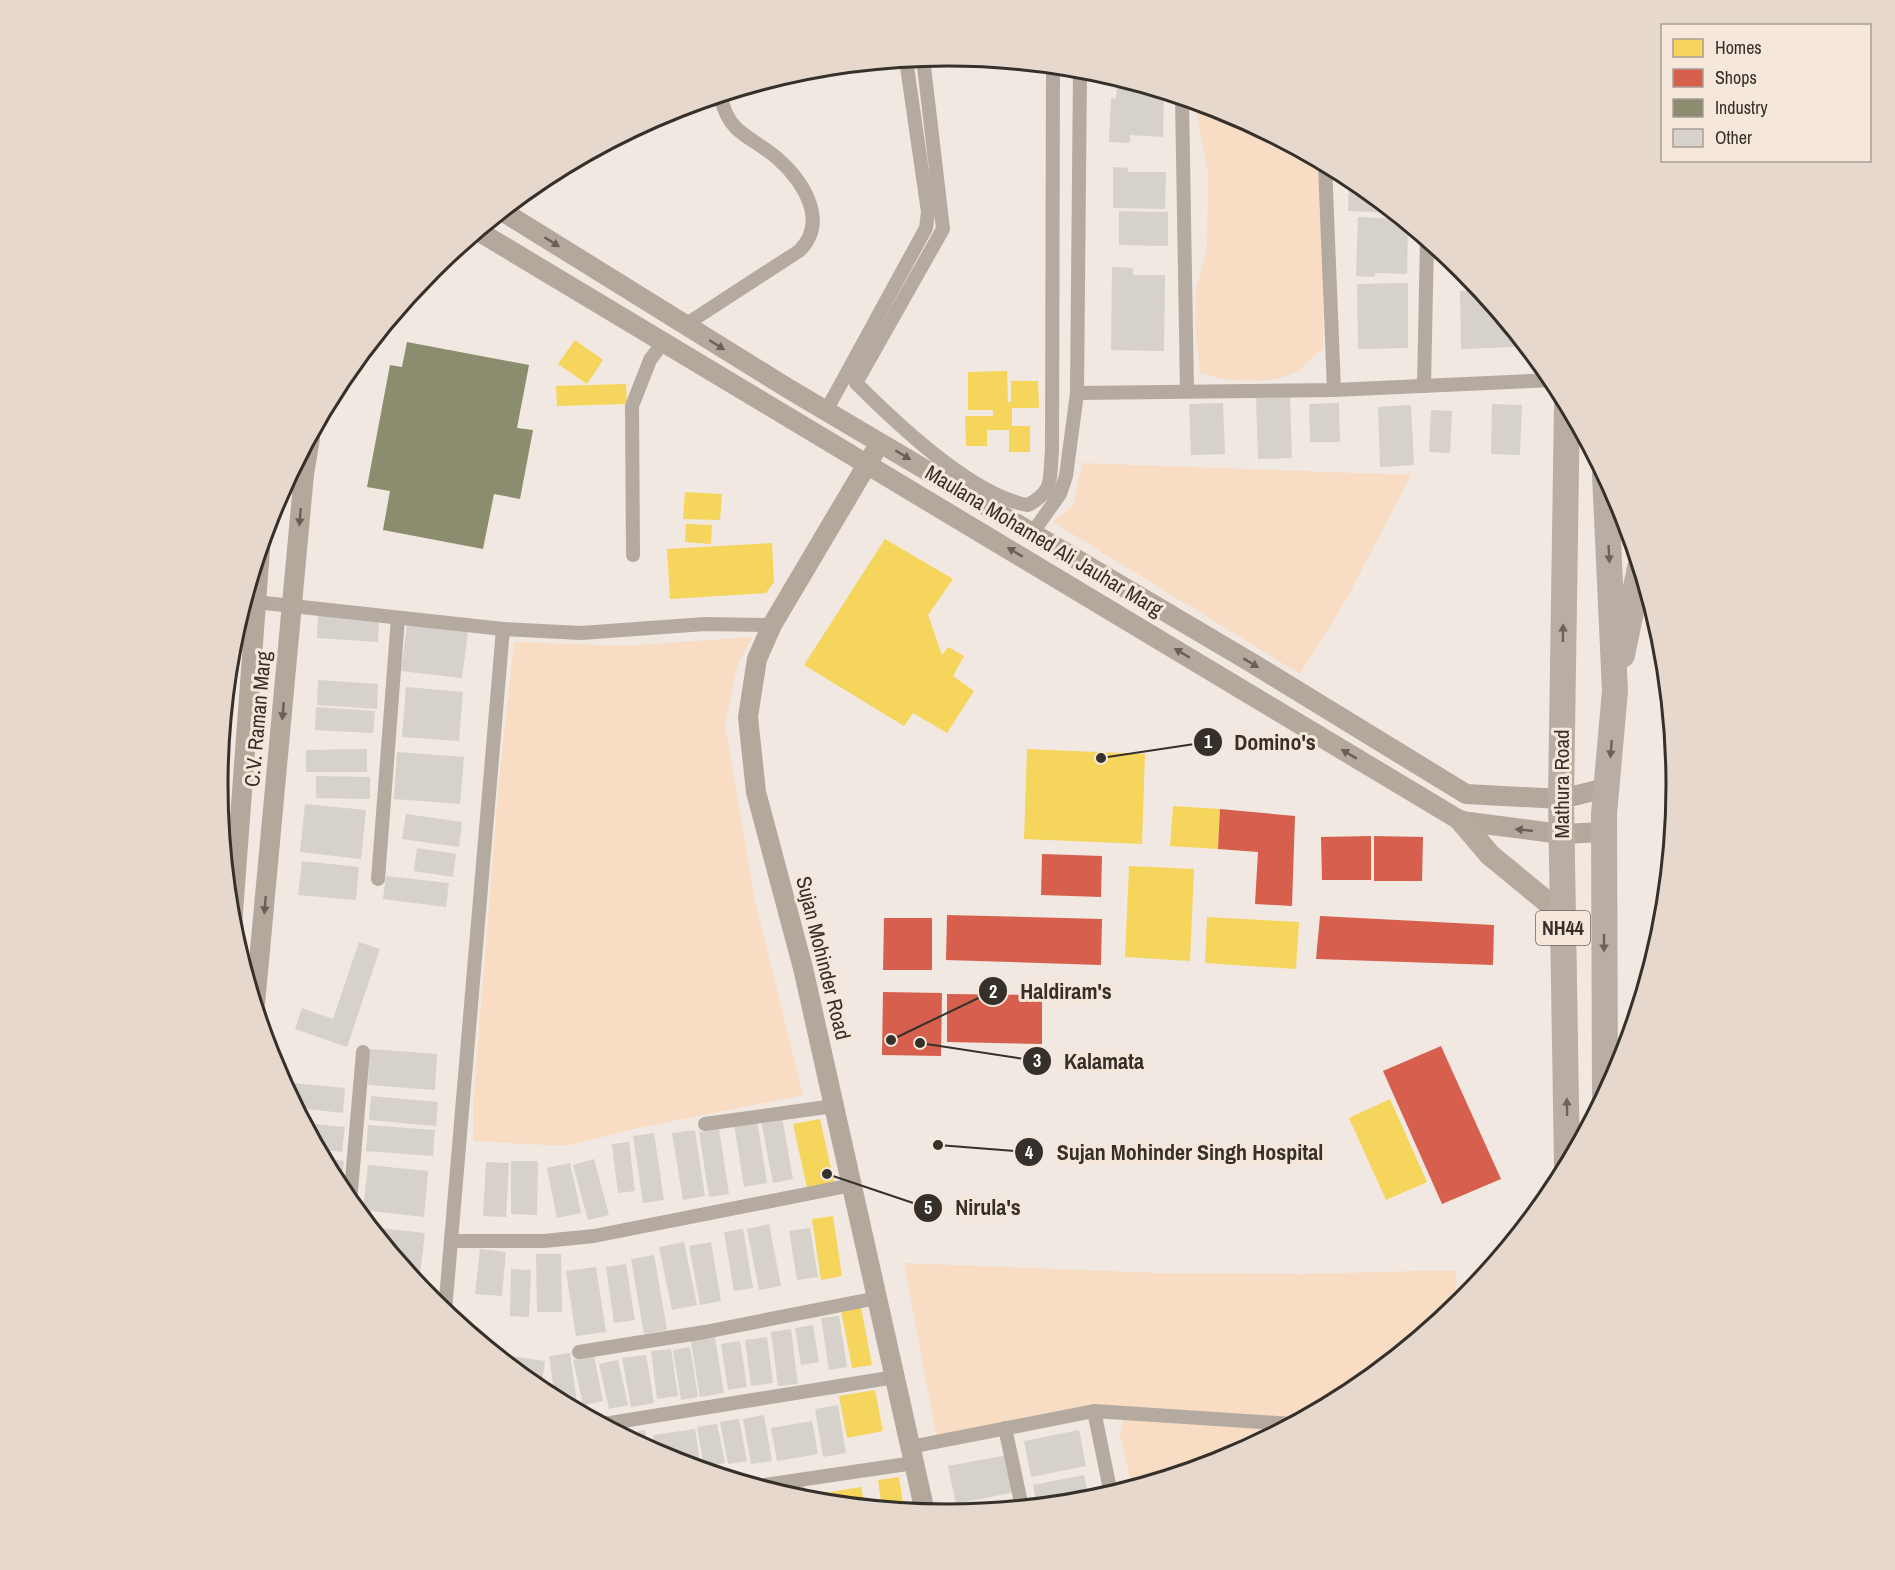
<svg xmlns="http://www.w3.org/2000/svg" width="1895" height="1570" viewBox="0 0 1895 1570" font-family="'Archivo Narrow',sans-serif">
  <rect width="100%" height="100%" fill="#f0e8e1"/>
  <g fill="#f8ddc4">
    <path d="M 1197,102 L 1227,111 L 1323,163 L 1323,348 C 1314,356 1304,368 1294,373 C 1266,385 1228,382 1200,373 L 1195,323 L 1196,290 L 1207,248 L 1208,173 L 1197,116 Z"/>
    <path d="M 1082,463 L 1411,475 L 1346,600 L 1300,674 L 1053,522 L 1074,504 Z"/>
    <path d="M 752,637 L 737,667 L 725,725 L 755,901 L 803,1095 L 643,1127 L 566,1146 L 473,1141 L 473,1104 L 499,781 L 514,642 L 623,646 Z"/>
    <path d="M 904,1263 L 1160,1273 L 1304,1274 L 1456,1270 L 1457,1306 L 1352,1392 L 1226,1459 L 1132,1488 L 1120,1434 L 1124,1416 L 1089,1415 L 938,1445 Z"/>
  </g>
  <g fill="#f6d55c">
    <path d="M 575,340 L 603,360 L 587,384 L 558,364 Z"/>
    <path d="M 1007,371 L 1008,402 L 1011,402 L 1011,381 L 1038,381 L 1039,408 L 1012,408 L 1012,426 L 1030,426 L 1030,452 L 1009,452 L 1009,430 L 987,430 L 987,446 L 966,446 L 965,416 L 993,416 L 993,410 L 968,410 L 968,372 Z"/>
    <path d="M 626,384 L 627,404 L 557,406 L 556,386 Z"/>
    <path d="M 685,492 L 722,494 L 720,520 L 683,519 Z"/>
    <path d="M 686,524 L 712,525 L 711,544 L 685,542 Z"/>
    <path d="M 885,539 L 953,579 L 928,615 L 942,655 L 948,647 L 964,656 L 953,676 L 974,691 L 947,733 L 913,713 L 904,726 L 804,665 Z"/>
    <path d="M 772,543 L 774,582 L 766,593 L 670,599 L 667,549 Z"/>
    <path d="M 1027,749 L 1145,754 L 1142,844 L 1024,839 Z"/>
    <path d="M 1173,806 L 1220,809 L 1218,849 L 1170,846 Z"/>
    <path d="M 1129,866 L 1194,869 L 1190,961 L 1125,957 Z"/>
    <path d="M 1207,917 L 1299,922 L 1296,969 L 1205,963 Z"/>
    <path d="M 1390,1099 L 1427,1182 L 1386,1200 L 1349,1118 Z"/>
    <path d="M 820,1119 L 834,1182 L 807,1188 L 793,1124 Z"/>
    <path d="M 833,1216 L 842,1276 L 821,1280 L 812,1219 Z"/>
    <path d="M 861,1307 L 872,1365 L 852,1368 L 841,1310 Z"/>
    <path d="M 875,1390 L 883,1431 L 847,1438 L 839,1396 Z"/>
    <path d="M 899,1477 L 904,1510 L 882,1508 L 878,1480 Z"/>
    <path d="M 861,1487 L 865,1506 L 820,1502 L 818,1494 Z"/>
  </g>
  <g fill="#d6604d">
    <path d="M 1220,809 L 1295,816 L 1292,906 L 1255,904 L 1258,852 L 1218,849 Z"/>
    <path d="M 1371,836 L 1371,880 L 1322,880 L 1321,837 Z"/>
    <path d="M 1374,836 L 1423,837 L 1422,881 L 1374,881 Z"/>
    <path d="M 1042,854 L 1102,856 L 1101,897 L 1041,895 Z"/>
    <path d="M 947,915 L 1102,919 L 1101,965 L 946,960 Z"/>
    <path d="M 1320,916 L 1494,925 L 1493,965 L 1316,959 Z"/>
    <path d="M 884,918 L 932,918 L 932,970 L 883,970 Z"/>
    <path d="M 883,992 L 942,993 L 941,1056 L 882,1055 Z"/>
    <path d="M 947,994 L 1042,995 L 1042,1044 L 947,1042 Z"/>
    <path d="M 1441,1046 L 1501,1179 L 1442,1204 L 1383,1071 Z"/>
  </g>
  <path fill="#8c8c6e" d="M 407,342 L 529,365 L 517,428 L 533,430 L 520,499 L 494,494 L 483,549 L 383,530 L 390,491 L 367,487 L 390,365 L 402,367 Z"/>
  <g fill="#d7d1cb">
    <path d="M 1117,81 L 1128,81 L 1164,92 L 1163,137 L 1130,135 L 1130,143 L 1109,142 L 1111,98 L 1116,99 Z"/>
    <path d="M 1113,167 L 1128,168 L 1128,172 L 1166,172 L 1165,209 L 1113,208 Z"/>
    <path d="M 1349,177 L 1353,179 L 1395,213 L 1348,211 Z"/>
    <path d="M 1119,211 L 1168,212 L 1168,246 L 1119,245 Z"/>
    <path d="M 1358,217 L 1402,219 L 1408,224 L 1407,274 L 1375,273 L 1375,277 L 1356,276 Z"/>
    <path d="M 1112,267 L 1133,268 L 1133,275 L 1165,275 L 1164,351 L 1111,350 Z"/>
    <path d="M 1408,283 L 1408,348 L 1358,349 L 1357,284 Z"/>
    <path d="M 1460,291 L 1481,291 L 1514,331 L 1515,347 L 1461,349 Z"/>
    <path d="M 1290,397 L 1292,458 L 1258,459 L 1256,398 Z"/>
    <path d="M 1223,403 L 1225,454 L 1191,455 L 1189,404 Z"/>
    <path d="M 1339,403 L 1340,442 L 1310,442 L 1309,404 Z"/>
    <path d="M 1492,404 L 1522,405 L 1520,455 L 1491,454 Z"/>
    <path d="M 1411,405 L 1414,465 L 1380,467 L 1378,407 Z"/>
    <path d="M 1431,410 L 1452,411 L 1450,453 L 1429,452 Z"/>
    <path d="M 318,612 L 379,616 L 378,642 L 317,638 Z"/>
    <path d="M 407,624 L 468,632 L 462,678 L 401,671 Z"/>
    <path d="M 318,680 L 378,684 L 377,709 L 317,705 Z"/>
    <path d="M 406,687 L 463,692 L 459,741 L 402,737 Z"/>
    <path d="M 316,707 L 375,711 L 373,733 L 315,730 Z"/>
    <path d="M 367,749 L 367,772 L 306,772 L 306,750 Z"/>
    <path d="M 397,752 L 464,757 L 460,804 L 394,799 Z"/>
    <path d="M 316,776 L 370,777 L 370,799 L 316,798 Z"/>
    <path d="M 305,804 L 366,810 L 361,859 L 300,852 Z"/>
    <path d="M 406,814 L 462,822 L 459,847 L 402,839 Z"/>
    <path d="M 417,848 L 456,854 L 453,877 L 414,871 Z"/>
    <path d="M 302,861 L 359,867 L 356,900 L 298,895 Z"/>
    <path d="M 386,876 L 449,883 L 446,907 L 383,899 Z"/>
    <path d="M 359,942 L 380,949 L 347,1047 L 295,1029 L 302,1008 L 333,1019 Z"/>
    <path d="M 370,1049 L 437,1054 L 435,1090 L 368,1085 Z"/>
    <path d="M 283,1082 L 345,1088 L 343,1113 L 297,1108 Z"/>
    <path d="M 371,1096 L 438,1102 L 436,1126 L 369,1120 Z"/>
    <path d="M 782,1117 L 793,1179 L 773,1183 L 761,1121 Z"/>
    <path d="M 757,1120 L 767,1183 L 744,1187 L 734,1124 Z"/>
    <path d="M 305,1123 L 345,1127 L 342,1152 L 319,1149 Z"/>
    <path d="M 368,1125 L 435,1130 L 433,1156 L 366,1151 Z"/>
    <path d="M 719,1129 L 729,1194 L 709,1197 L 699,1132 Z"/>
    <path d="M 695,1130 L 705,1196 L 683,1200 L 672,1133 Z"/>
    <path d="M 654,1133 L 664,1200 L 643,1203 L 633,1136 Z"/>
    <path d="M 629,1142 L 635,1191 L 618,1193 L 612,1144 Z"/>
    <path d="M 324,1158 L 344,1161 L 341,1184 L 337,1183 Z"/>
    <path d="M 594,1159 L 609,1215 L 588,1220 L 573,1165 Z"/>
    <path d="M 511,1161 L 538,1161 L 537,1215 L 511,1214 Z"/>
    <path d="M 486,1162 L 509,1163 L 506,1217 L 483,1216 Z"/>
    <path d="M 570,1163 L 581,1213 L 557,1218 L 547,1168 Z"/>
    <path d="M 368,1165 L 428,1171 L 424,1217 L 363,1210 Z"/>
    <path d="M 769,1224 L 781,1286 L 759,1290 L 747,1229 Z"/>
    <path d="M 371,1227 L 425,1233 L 419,1282 L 416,1282 Z"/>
    <path d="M 810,1228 L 818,1277 L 797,1280 L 789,1231 Z"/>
    <path d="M 743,1229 L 753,1288 L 734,1291 L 724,1232 Z"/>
    <path d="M 684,1242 L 697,1305 L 672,1310 L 659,1247 Z"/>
    <path d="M 711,1242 L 721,1301 L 700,1305 L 689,1246 Z"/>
    <path d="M 480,1249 L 506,1252 L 502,1296 L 475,1294 Z"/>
    <path d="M 536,1254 L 561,1254 L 562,1312 L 537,1312 Z"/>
    <path d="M 654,1255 L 667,1330 L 644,1334 L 631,1259 Z"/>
    <path d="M 626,1264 L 635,1320 L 614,1323 L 606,1267 Z"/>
    <path d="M 596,1267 L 606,1332 L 576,1336 L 566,1271 Z"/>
    <path d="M 511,1269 L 531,1270 L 529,1317 L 510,1316 Z"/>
    <path d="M 839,1316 L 847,1367 L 829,1370 L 821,1318 Z"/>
    <path d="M 813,1325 L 819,1362 L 801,1365 L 795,1328 Z"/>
    <path d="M 791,1329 L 798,1384 L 778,1386 L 771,1332 Z"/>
    <path d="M 715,1337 L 724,1393 L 700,1397 L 691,1341 Z"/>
    <path d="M 767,1337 L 773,1383 L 751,1386 L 745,1340 Z"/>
    <path d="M 740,1341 L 747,1387 L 728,1390 L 721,1344 Z"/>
    <path d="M 690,1347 L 698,1397 L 681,1400 L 673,1350 Z"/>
    <path d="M 671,1349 L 678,1396 L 657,1399 L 651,1351 Z"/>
    <path d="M 570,1353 L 577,1402 L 564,1403 L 555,1398 L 549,1356 Z"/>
    <path d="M 646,1355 L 654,1403 L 631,1407 L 622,1358 Z"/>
    <path d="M 510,1356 L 545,1361 L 541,1391 L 509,1365 Z"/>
    <path d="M 594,1356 L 603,1401 L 583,1405 L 573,1360 Z"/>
    <path d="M 618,1360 L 628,1405 L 609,1409 L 599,1364 Z"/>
    <path d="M 838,1405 L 846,1453 L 823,1457 L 815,1409 Z"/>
    <path d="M 764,1415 L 772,1461 L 751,1464 L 743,1419 Z"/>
    <path d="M 739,1419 L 747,1461 L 728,1464 L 720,1422 Z"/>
    <path d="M 812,1421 L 818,1454 L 777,1461 L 771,1428 Z"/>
    <path d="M 717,1424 L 725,1463 L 704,1467 L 697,1427 Z"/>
    <path d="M 695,1429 L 701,1469 L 655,1452 L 653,1435 Z"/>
    <path d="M 645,1430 L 649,1449 L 622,1434 Z"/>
    <path d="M 1079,1430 L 1086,1466 L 1031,1477 L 1024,1441 Z"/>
    <path d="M 1008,1455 L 1015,1492 L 956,1504 L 948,1466 Z"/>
    <path d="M 1084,1475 L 1089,1501 L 1037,1506 L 1033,1485 Z"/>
    <path d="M 804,1482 L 807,1501 L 768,1489 Z"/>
    <path d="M 1016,1498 L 1018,1508 L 958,1513 L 957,1510 Z"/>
  </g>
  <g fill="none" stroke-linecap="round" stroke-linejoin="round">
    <g stroke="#b4aaa0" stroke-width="14">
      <path d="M 923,58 L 943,229 L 856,383 C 896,423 972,496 1028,505 C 1055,490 1049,480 1052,451 L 1053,66"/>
      <path d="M 1182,98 L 1187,391"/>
      <path d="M 1325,164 L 1334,390"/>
      <path d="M 685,325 L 799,251 C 829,222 804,182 778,159 C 765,147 749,140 736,128 C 727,119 723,108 720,95"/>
      <path d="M 1424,386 L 1427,239"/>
      <path d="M 1077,393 L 1334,390 L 1554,380"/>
      <path d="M 826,411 L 926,228 L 928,212 L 906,60"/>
      <path d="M 1033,532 L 1060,494 L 1066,476 L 1077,393 L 1080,69"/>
      <path d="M 633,555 L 632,406 L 650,360 L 664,341"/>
      <path d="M 256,602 L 503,629 L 581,633 L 705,624 L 772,625"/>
      <path d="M 378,879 L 398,618"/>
      <path d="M 705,1124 L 834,1106"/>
      <path d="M 350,1202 L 363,1052"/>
      <path d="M 451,1241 L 544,1241 L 594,1236 L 852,1185"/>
      <path d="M 445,1311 L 503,629"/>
      <path d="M 579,1352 L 705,1332 L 877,1298"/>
      <path d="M 1094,1411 L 1111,1494"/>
      <path d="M 604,1424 L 895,1377"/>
      <path d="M 1005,1428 L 1022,1507"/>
      <path d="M 910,1447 L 1094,1411 L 1292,1424"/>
      <path d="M 758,1486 L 914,1463"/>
    </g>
    <g stroke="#b4a79c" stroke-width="20">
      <path d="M 502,211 L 789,389 L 1252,663 L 1466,794 L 1561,799 L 1606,788"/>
      <path d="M 478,231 L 1461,821 L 1561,834 L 1604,832"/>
      <path d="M 875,451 L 772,625 L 757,659 L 748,717 L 756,792 L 803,968 L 925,1512"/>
      <path d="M 232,926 L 260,549"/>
      <path d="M 255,1004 L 304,474 L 310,438"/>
    </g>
    <path stroke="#b6aa9e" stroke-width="22" d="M 1461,821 L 1490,855 L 1563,915"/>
    <g stroke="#baaea4" stroke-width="26">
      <path d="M 1567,403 L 1561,799 L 1567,1165"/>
      <path d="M 1622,655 L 1640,568"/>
      <path d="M 1605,1096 L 1604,814 L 1615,691 L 1605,475"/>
    </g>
  </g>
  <defs><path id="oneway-solid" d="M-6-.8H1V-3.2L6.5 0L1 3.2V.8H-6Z" transform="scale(1.5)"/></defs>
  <g fill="#686058">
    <use href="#oneway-solid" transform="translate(552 242) rotate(32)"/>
    <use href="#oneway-solid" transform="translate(717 345) rotate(32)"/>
    <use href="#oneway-solid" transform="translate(903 455) rotate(31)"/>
    <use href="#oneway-solid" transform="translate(300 517) rotate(95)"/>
    <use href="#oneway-solid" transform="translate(1015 552) rotate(-149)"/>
    <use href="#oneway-solid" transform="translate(1182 653) rotate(-149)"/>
    <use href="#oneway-solid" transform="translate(1251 663) rotate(31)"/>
    <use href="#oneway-solid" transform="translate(283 711) rotate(95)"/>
    <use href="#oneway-solid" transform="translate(1349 754) rotate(-149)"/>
    <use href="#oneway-solid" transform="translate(1524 830) rotate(-174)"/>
    <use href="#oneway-solid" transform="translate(265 905) rotate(95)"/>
  </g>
  <g fill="#6b625b">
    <use href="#oneway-solid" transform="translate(1609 554) rotate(87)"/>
    <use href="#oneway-solid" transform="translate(1563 633) rotate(-89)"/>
    <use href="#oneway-solid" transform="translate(1611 749) rotate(95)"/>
    <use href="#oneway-solid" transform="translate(1604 943) rotate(90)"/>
    <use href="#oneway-solid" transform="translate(1567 1107) rotate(-91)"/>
  </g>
  <g text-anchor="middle" stroke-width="6" stroke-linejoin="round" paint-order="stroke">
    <rect fill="#f6e7db" stroke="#706760" stroke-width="1.5" x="1536" y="911" width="54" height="34" rx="4.5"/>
    <g font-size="20" font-weight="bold" fill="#36302b">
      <text x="1563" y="935">NH44</text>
    </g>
    <g font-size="21" fill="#36302b" stroke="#f6e7db">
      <text transform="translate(1044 541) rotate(31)" y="7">Maulana Mohamed Ali Jauhar Marg</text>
      <text transform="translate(258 719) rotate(-85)" y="7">C.V. Raman Marg</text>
      <text transform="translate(1562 784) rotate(-90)" y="7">Mathura Road</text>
      <text transform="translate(823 958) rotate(76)" y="7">Sujan Mohinder Road</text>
    </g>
  </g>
  <path d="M0 0H1895V1570H0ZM228 785a719 719 0 1 1 1438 0a719 719 0 1 1-1438 0Z" fill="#e7d8cd" fill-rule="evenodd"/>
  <path fill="none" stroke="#36302b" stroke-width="3" d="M228 785a719 719 0 1 1 1438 0a719 719 0 1 1-1438 0Z"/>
  <path fill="none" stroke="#36302b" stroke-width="2" d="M1101 758L1208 742M891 1040L993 991M920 1043L1037 1061M938 1145L1029 1152M827 1174L928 1208"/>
  <g fill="#36302b" stroke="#f6e7db" stroke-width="2">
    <circle cx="1101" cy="758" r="6"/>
    <circle cx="891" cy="1040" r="6"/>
    <circle cx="920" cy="1043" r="6"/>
    <circle cx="938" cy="1145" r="6"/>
    <circle cx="827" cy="1174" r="6"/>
    <circle cx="1208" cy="742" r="15"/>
    <circle cx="993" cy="991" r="15"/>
    <circle cx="1037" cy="1061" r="15"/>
    <circle cx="1029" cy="1152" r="15"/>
    <circle cx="928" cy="1208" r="15"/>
  </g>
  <g font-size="18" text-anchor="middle" font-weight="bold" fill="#fff">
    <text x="1208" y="748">1</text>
    <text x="993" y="998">2</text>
    <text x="1037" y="1067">3</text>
    <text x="1029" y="1159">4</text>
    <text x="928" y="1214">5</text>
  </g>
  <g font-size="22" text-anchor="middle" font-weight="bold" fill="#36302b" stroke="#f6e7db" stroke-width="6" stroke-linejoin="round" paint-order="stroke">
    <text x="1275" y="750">Domino's</text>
    <text x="1066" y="999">Haldiram's</text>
    <text x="1104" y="1069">Kalamata</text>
    <text x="1190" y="1160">Sujan Mohinder Singh Hospital</text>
    <text x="988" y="1215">Nirula's</text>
  </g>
  <rect x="1661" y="24" width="210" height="138" fill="#f6e7db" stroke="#a99e95" stroke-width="1.5"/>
  <rect x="1673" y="39" width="30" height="18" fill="#f6d55c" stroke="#a99e95" stroke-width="1.5"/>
  <text x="1715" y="54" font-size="18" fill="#36302b">Homes</text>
  <rect x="1673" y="69" width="30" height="18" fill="#d6604d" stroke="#a99e95" stroke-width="1.5"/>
  <text x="1715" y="84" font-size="18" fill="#36302b">Shops</text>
  <rect x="1673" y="99" width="30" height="18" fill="#8c8c6e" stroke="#a99e95" stroke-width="1.5"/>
  <text x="1715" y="114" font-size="18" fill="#36302b">Industry</text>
  <rect x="1673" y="129" width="30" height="18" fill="#d7d1cb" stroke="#a99e95" stroke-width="1.5"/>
  <text x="1715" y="144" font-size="18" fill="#36302b">Other</text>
</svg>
